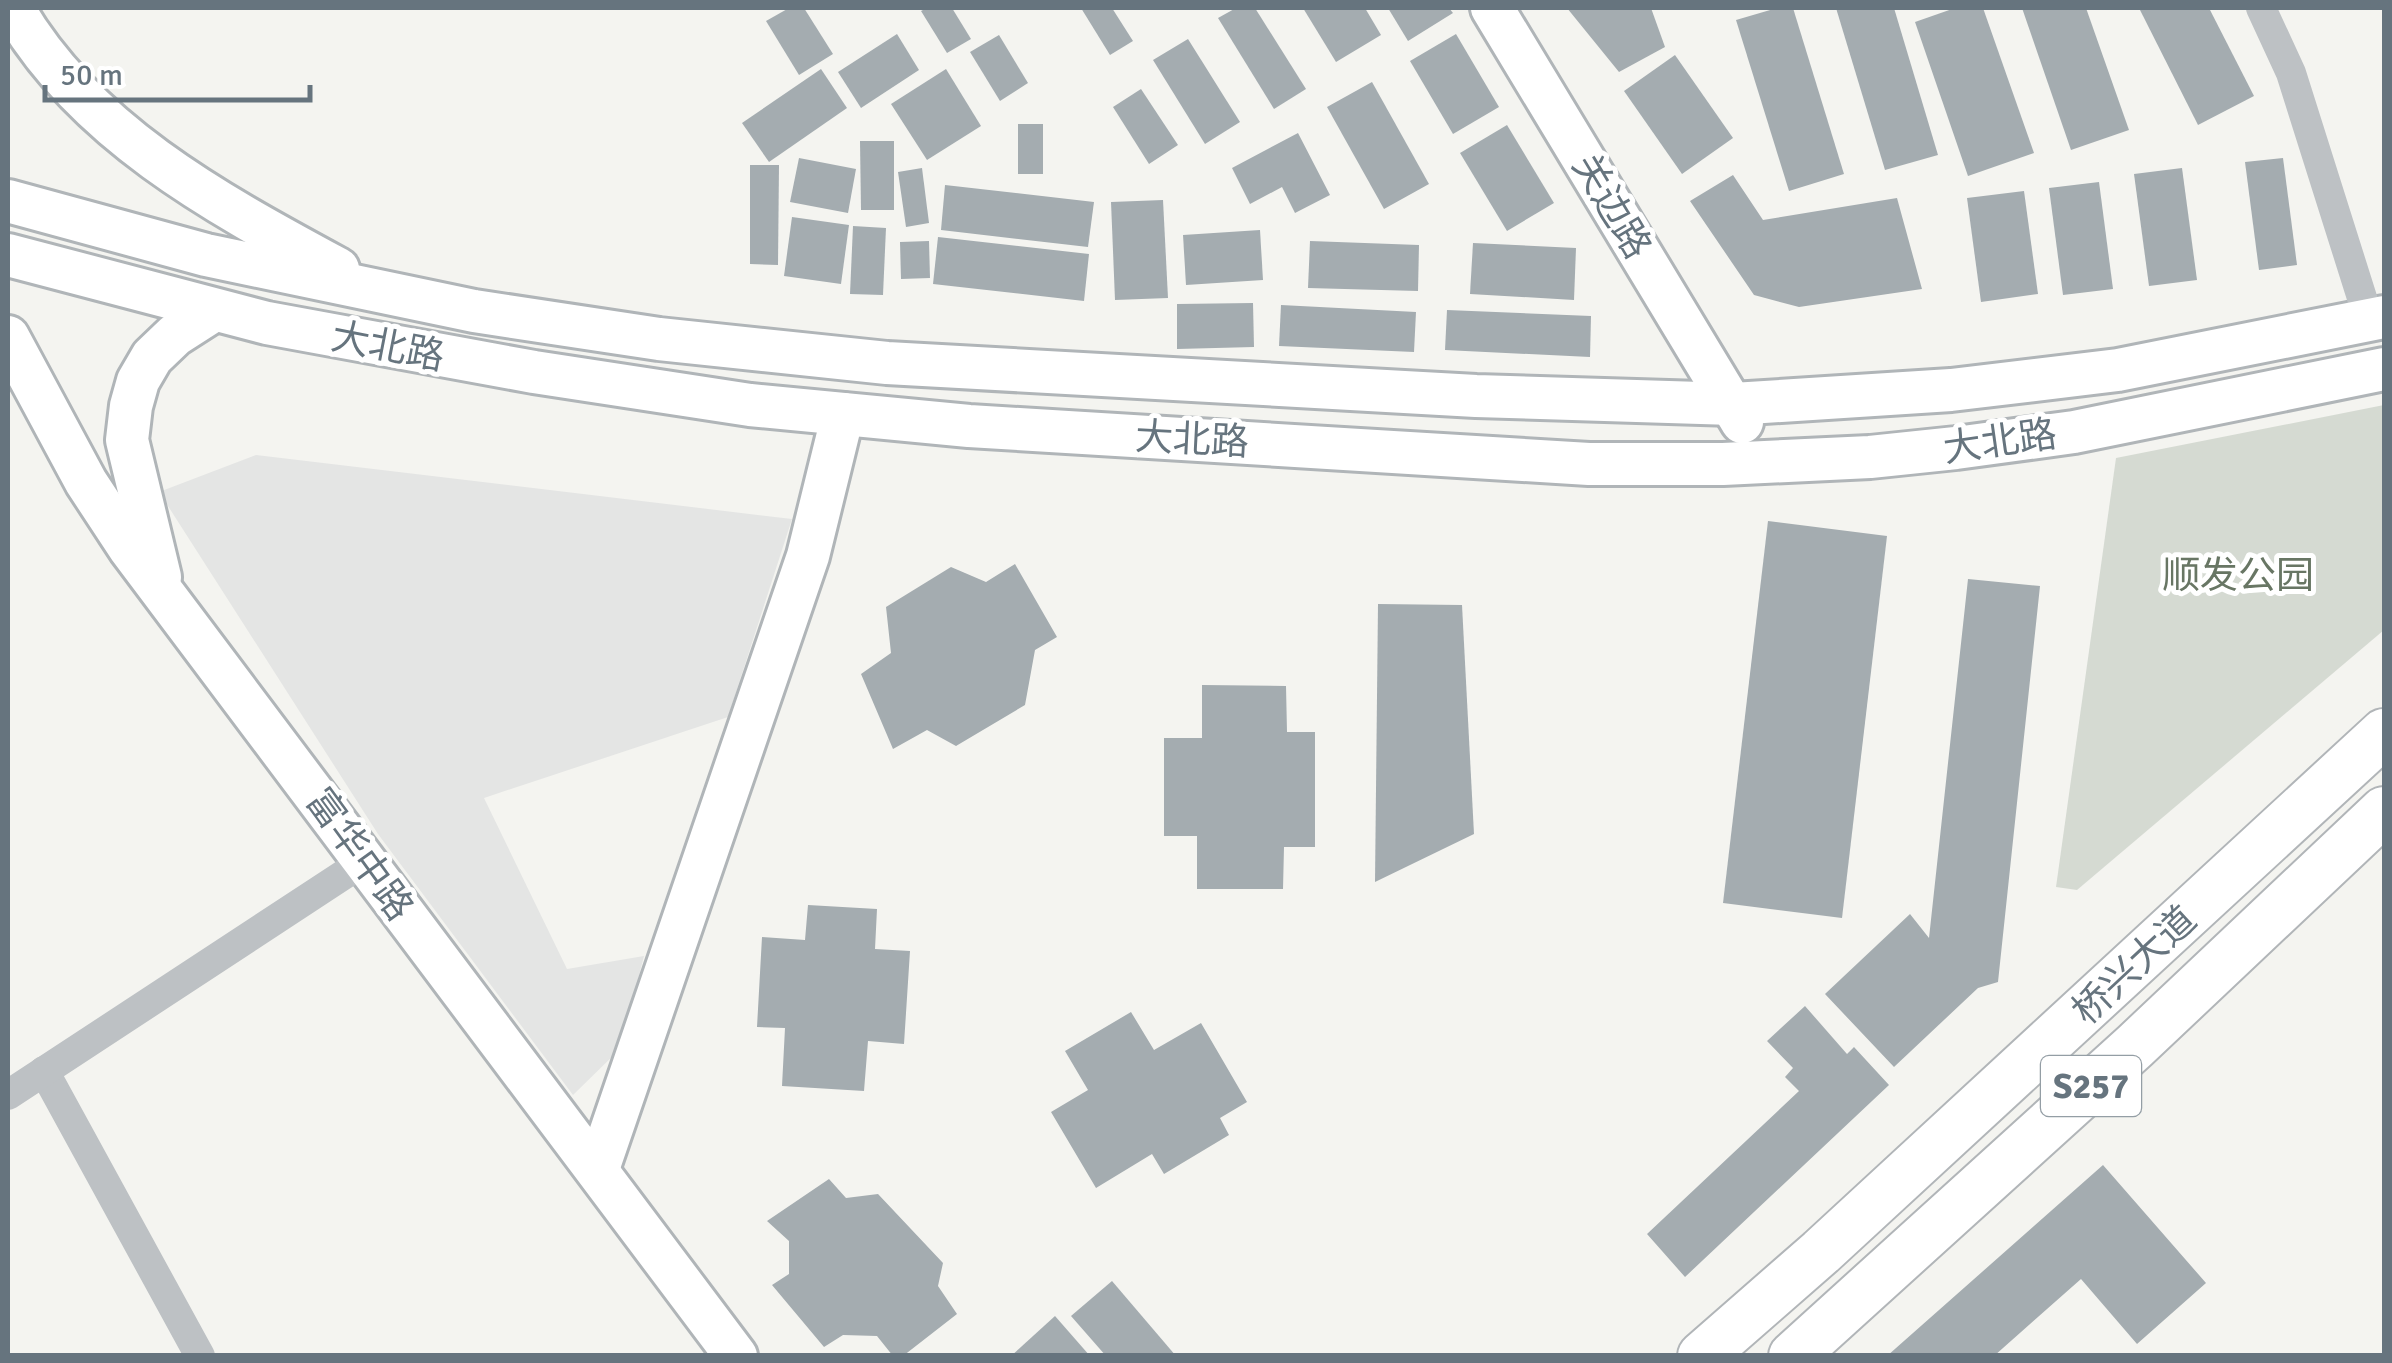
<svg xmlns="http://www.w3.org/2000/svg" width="2392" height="1363" viewBox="0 0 2392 1363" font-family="Signika,'Noto Sans SC',sans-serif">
  <rect width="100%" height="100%" fill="#f4f4f0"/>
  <path fill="#e4e5e4" d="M 256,455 L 792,519 L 728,717 L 484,798 L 567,969 L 644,956 L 620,1049 L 573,1095 L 378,834 L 159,492 Z"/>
  <path fill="#d5dad2" d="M 2384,405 L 2384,630 L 2077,890 L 2056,887 L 2116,458 Z"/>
  <g fill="#a4acb0">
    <path d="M 789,8 L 804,8 L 833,54 L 799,75 L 766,21 Z"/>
    <path d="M 927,8 L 952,8 L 971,39 L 947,53 L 921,11 Z"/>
    <path d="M 1081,8 L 1112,8 L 1133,41 L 1110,55 Z"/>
    <path d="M 1236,8 L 1255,8 L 1306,89 L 1274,109 L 1218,18 Z"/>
    <path d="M 1303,8 L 1365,8 L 1381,35 L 1336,62 Z"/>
    <path d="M 1388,8 L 1449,8 L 1453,13 L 1408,41 Z"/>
    <path d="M 1567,8 L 1651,8 L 1665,47 L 1619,72 Z"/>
    <path d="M 1777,8 L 1793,8 L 1844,174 L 1789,191 L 1736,20 Z"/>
    <path d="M 1836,8 L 1894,8 L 1938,155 L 1885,170 Z"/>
    <path d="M 1955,8 L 1983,8 L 2034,153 L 1968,176 L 1915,22 Z"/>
    <path d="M 2022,8 L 2086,8 L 2129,130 L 2071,150 Z"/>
    <path d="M 2139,8 L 2209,8 L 2254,96 L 2198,125 Z"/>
    <path d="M 897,34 L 919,70 L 861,108 L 838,72 Z"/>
    <path d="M 1456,34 L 1499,107 L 1453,134 L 1410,61 Z"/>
    <path d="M 999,35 L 1028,83 L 1000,101 L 970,52 Z"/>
    <path d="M 1188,39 L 1240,122 L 1205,144 L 1153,60 Z"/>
    <path d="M 1675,55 L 1733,138 L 1682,174 L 1624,91 Z"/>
    <path d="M 821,69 L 847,108 L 769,162 L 742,123 Z"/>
    <path d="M 946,69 L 981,126 L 927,160 L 891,104 Z"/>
    <path d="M 1372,82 L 1429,184 L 1384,209 L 1327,107 Z"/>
    <path d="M 1141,89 L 1178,145 L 1149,164 L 1113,107 Z"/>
    <rect x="1018" y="124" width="25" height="50"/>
    <path d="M 1507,125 L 1554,203 L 1507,231 L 1460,153 Z"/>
    <path d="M 1298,133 L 1330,195 L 1295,213 L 1282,187 L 1250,204 L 1232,168 Z"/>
    <path d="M 860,141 L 894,141 L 894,210 L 861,210 Z"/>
    <path d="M 799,158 L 856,169 L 848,213 L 790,202 Z"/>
    <path d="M 2283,158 L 2297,265 L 2259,270 L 2245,162 Z"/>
    <path d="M 750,165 L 779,165 L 778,265 L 750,264 Z"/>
    <path d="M 922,168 L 929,223 L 906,227 L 898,172 Z"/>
    <path d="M 2182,168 L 2197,280 L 2149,286 L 2134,174 Z"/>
    <path d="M 1733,175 L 1763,220 L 1897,198 L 1922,289 L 1799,307 L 1754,295 L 1690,201 Z"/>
    <path d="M 2099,182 L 2113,289 L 2063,295 L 2049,188 Z"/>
    <path d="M 945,185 L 1094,202 L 1088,247 L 941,230 Z"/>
    <path d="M 2024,191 L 2038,294 L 1981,302 L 1967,198 Z"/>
    <path d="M 1163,200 L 1168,298 L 1115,300 L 1111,202 Z"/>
    <path d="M 792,217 L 849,225 L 841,284 L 784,276 Z"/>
    <path d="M 853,226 L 886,228 L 883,295 L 850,294 Z"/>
    <path d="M 1260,230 L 1263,280 L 1186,285 L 1183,235 Z"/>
    <path d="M 938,237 L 1089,254 L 1084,301 L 933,284 Z"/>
    <path d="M 929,241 L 930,278 L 901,279 L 900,242 Z"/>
    <path d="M 1310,241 L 1419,245 L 1418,291 L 1308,288 Z"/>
    <path d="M 1473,243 L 1576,248 L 1574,300 L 1470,294 Z"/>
    <path d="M 1253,303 L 1254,347 L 1177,349 L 1177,304 Z"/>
    <path d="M 1281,305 L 1416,312 L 1414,352 L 1279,346 Z"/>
    <path d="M 1447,310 L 1591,316 L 1590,357 L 1445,350 Z"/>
    <path d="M 1768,521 L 1887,536 L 1842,918 L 1723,903 Z"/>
    <path d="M 1015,564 L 1057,637 L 1035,650 L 1025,705 L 956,746 L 927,730 L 893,749 L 861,674 L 891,653 L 886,607 L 951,567 L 986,582 Z"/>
    <path d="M 1968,579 L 2040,586 L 1998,982 L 1978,988 L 1894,1067 L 1825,994 L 1910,914 L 1929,938 Z"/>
    <path d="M 1378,604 L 1462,605 L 1474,834 L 1375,882 Z"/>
    <path d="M 1202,685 L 1286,686 L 1287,732 L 1315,732 L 1315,847 L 1284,847 L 1283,889 L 1197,889 L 1197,836 L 1164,836 L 1164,738 L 1202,738 Z"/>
    <path d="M 808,905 L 877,909 L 875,949 L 910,951 L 904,1044 L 868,1041 L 864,1091 L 782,1086 L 785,1028 L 757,1027 L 762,937 L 805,940 Z"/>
    <path d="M 1805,1006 L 1847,1054 L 1854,1047 L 1889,1085 L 1685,1277 L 1647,1234 L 1799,1091 L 1785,1077 L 1793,1068 L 1767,1041 Z"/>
    <path d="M 1131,1012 L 1154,1050 L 1201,1023 L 1247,1102 L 1220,1118 L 1229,1135 L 1164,1174 L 1152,1154 L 1096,1188 L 1051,1112 L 1088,1090 L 1065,1051 Z"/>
    <path d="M 2103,1165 L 2206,1283 L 2137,1344 L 2081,1279 L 1994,1356 L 1887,1356 Z"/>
    <path d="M 829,1179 L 846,1198 L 878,1194 L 943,1263 L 938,1286 L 957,1314 L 903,1356 L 893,1356 L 877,1336 L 843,1335 L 824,1347 L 772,1285 L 789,1274 L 789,1241 L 767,1221 Z"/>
    <path d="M 1112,1281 L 1176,1356 L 1106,1356 L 1071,1316 Z"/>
    <path d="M 1055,1316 L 1090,1356 L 1011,1356 Z"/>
  </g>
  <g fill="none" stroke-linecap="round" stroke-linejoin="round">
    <defs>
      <g id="secondary">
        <path d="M 13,8 C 84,132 216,203 338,269"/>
        <path d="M 1492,8 L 1742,422"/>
        <path d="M 8,201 L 206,255 L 474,311 L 659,339 L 887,363 L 1476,396 L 1733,404 L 1951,390 L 2118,370 L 2384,317"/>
        <path d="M 8,255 L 267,323 L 534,372 L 750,405 L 969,426 L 1589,464 L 1723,464 L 1870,457 L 1956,448 L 2074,432 L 2384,369"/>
        <path d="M 8,337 L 86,482 L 130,549 L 736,1356"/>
        <path d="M 160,577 L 127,440 L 131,406 L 138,381 L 152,357 L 175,335 L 214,310"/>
        <path d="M 598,1169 L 808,556 L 843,414"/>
      </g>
      <g id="primary">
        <path d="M 1702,1356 L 1821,1252 L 2384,733"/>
        <path d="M 1793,1356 L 2135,1046 L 2384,811"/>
      </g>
    </defs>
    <use href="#secondary" stroke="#b0b5b8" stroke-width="48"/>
    <use href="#primary" stroke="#b1b5b8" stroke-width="52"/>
    <g stroke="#bdc1c4" stroke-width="30">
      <path d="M 2261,8 L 2291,73 L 2369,320"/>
      <path d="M 44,1071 L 200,1356"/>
      <path d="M 8,1095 L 363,862"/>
    </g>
    <use href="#secondary" stroke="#fff" stroke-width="42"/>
    <use href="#primary" stroke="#fff" stroke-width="48"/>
  </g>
  <g text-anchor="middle" stroke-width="10" stroke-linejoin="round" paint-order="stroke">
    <rect fill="#fff" stroke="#949ea5" stroke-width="2.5" x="2041" y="1056" width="100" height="60" rx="8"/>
    <g font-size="35" font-weight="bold" fill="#66747e">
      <text x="2091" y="1098">S257</text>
    </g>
    <g font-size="38" fill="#66747e" stroke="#fff">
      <text transform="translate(1612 206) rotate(59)" y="13">关边路</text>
      <text transform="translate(388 346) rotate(11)" y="13">大北路</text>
      <text transform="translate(1192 439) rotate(3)" y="13">大北路</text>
      <text transform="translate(2000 441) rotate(-8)" y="13">大北路</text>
      <text transform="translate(360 854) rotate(54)" y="13">富华中路</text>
      <text transform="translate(2134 965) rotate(-43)" y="13">桥兴大道</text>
    </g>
    <g font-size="38" fill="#687664" stroke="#fff">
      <text x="2238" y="588">顺发公园</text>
    </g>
  </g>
  <rect width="2392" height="1363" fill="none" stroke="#66747e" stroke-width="20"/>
  <path d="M45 85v15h265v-15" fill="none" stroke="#66747e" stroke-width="5"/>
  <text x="60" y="85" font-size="30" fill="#66747e" stroke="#ffffff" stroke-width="8" paint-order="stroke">50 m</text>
</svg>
